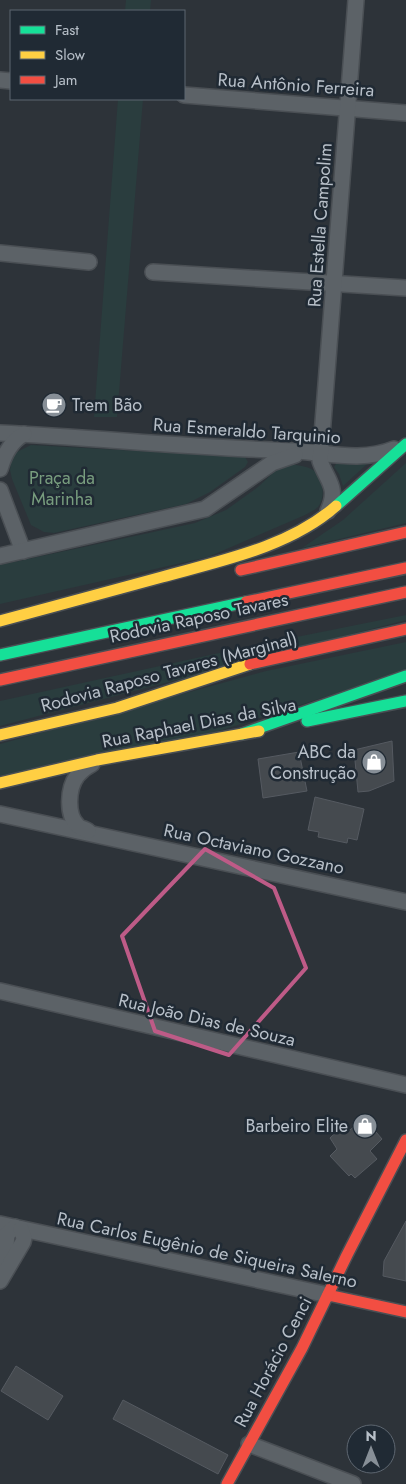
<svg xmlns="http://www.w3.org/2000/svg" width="406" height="1484" viewBox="0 0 406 1484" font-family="Jost,sans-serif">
  <rect width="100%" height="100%" fill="#2d3339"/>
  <g fill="#2a3d3e">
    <path d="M 126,0 L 151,0 L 150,11 L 125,11 Z"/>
    <path d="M 118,99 L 143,99 L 117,417 L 94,417 Z"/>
    <path d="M 31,445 L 245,457 L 248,462 L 245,467 L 210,492 L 186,504 L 54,533 L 44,532 L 31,525 L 12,479 L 10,470 L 11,463 L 15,453 Z"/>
    <path d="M 406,463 L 406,523 L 302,548 L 343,520 Z"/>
    <path d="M 287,464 C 297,465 310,466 317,473 C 324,481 325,499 318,507 C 315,510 309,513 305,515 L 208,557 L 0,604 L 0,565 L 195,523 L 226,510 L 258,487 L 276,470 Z"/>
    <path d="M 336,464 L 367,464 L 343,486 L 339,474 L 334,467 Z"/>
    <path d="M 406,615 L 406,620 L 0,726 L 0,701 L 242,648 Z"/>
    <path d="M 406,642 L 406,671 L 216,732 L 0,776 L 0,744 L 266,671 Z"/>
  </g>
  <g fill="#454a4f" stroke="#555a61">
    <path d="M 392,741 L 394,781 L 369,791 L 358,792 L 354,750 Z"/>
    <path d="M 299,752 L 307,791 L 263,798 L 258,759 Z"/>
    <path d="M 315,797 L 364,809 L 357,840 L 348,838 L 347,843 L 318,837 L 319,832 L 308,830 Z"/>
    <path d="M 364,1118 L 382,1139 L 370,1151 L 377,1159 L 355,1178 L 351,1174 L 349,1176 L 330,1156 L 337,1149 L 330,1138 L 345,1124 L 350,1130 Z"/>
    <path d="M 406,1221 L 406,1281 L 383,1276 L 384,1261 Z"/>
    <path d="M 16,1366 L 63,1396 L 48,1420 L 1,1391 Z"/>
    <path d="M 123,1400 L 228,1455 L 218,1474 L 113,1419 Z"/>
  </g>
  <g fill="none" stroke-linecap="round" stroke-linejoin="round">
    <defs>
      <g id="street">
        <path d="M 0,80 L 11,81"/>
        <path d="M 184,95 L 406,113"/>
        <path d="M 0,253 L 89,262"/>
        <path d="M 153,272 L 406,288"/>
        <path d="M 0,433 C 99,438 197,448 296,451 C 329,453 362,462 394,449"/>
        <path d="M 0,469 C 4,455 11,441 24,434"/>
        <path d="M 0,490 L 23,551"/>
        <path d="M 328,511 C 339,487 327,481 320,461 L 356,0"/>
        <path d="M 0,556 L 205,509 L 272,463 L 295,455"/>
        <path d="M 0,814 L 406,902"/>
        <path d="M 88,831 C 85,829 80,828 78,826 C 66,815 68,788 77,776 C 81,771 86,767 92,764"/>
        <path d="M 0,991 L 406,1085"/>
        <path d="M 0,1224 L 328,1295"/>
        <path d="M 4,1270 L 7,1234 L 15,1227"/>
        <path d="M 0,1281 L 23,1242 L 24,1238 L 21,1229"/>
        <path d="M 249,1444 L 353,1484"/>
      </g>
      <g id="fast">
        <path d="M 336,506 L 406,444"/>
        <path d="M 0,655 L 246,602"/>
        <path d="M 307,721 L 406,701"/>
        <path d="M 242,734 L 406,676"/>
      </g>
      <g id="slow">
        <path d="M 0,621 C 54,606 108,592 162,577 C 220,561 290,547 336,506"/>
        <path d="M 0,735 L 117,708 L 250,664"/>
        <path d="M 0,783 L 97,760 L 259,731"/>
      </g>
      <g id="jam">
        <path d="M 241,570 L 406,532"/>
        <path d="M 246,602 L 406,568"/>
        <path d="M 250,664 L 406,629"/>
        <path d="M 0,680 L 406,592"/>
        <path d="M 328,1295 L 406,1312"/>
        <path d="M 227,1484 L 302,1348 L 347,1255 L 406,1140"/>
      </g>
    </defs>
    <use href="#street" stroke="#4a4f54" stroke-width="18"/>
    <use href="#fast" stroke="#4a4f54" stroke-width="14"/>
    <use href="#slow" stroke="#4a4f54" stroke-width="14"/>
    <use href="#jam" stroke="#4a4f54" stroke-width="14"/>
    <use href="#street" stroke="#5c6267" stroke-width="15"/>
    <use href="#fast" stroke="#16e098" stroke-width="11"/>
    <use href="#slow" stroke="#ffcf43" stroke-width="11"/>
    <use href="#jam" stroke="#f24e42" stroke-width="11"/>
  </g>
  <path fill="none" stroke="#be5b87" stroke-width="4" stroke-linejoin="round" d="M 205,849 L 274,888 L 306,968 L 229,1055 L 155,1031 L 122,936 Z"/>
  <defs>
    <symbol id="cafe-disc" viewBox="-11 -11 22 22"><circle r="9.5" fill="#878f97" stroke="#202a34"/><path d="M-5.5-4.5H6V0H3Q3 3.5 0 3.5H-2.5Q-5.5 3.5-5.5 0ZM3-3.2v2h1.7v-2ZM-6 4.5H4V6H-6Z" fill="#fff"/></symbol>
    <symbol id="shop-disc" viewBox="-11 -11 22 22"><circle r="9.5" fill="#878f97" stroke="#202a34"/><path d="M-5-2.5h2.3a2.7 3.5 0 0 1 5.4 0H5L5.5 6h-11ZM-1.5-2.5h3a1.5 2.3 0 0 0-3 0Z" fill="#fff"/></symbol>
  </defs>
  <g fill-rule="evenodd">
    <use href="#cafe-disc" x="40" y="391" width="28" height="28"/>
    <use href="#shop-disc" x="360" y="748" width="28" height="28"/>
    <use href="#shop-disc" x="351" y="1112" width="28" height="28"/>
  </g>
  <g text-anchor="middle" stroke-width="5" stroke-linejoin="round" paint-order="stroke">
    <g font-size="18" fill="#b8c0c9" stroke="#202a34">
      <text transform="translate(296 85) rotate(4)" y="6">Rua Antônio Ferreira</text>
      <text transform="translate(320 225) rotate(-86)" y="6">Rua Estella Campolim</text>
      <text transform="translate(247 431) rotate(4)" y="6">Rua Esmeraldo Tarquinio</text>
      <text transform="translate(199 618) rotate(-12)" y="6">Rodovia Raposo Tavares</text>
      <text transform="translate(169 672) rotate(-15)" y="6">Rodovia Raposo Tavares (Marginal)</text>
      <text transform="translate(199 723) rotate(-11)" y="6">Rua Raphael Dias da Silva</text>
      <text transform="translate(254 849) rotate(12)" y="6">Rua Octaviano Gozzano</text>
      <text transform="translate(207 1020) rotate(13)" y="6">Rua João Dias de Souza</text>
      <text transform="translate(207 1250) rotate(12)" y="6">Rua Carlos Eugênio de Siqueira Salerno</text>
      <text transform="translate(273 1362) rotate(-62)" y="6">Rua Horácio Cenci</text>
    </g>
    <g font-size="18" fill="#b8c0c9" stroke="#202a34" text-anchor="end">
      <text x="72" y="411" text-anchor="start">Trem Bão</text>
      <text x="356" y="758">ABC da<tspan x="356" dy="21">Construção</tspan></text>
      <text x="348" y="1132">Barbeiro Elite</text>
    </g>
    <g font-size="18" fill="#789d7e" stroke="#202a34">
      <text x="62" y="484">Praça da<tspan x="62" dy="21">Marinha</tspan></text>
    </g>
  </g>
  <rect x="10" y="10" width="175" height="90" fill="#202a34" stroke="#5d6670"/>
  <rect x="20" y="26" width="25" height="8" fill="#16e098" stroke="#5d6670"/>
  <text x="55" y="35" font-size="15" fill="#b8c0c9">Fast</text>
  <rect x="20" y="51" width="25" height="8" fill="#ffcf43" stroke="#5d6670"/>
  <text x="55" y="60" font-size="15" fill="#b8c0c9">Slow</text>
  <rect x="20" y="76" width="25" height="8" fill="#f24e42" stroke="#5d6670"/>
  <text x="55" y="85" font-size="15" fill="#b8c0c9">Jam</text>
  <g transform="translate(371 1449)"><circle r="24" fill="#202a34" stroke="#5d6670"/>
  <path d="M0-4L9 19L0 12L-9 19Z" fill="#878f97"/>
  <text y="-8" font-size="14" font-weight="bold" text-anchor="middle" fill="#b8c0c9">N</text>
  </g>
</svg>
